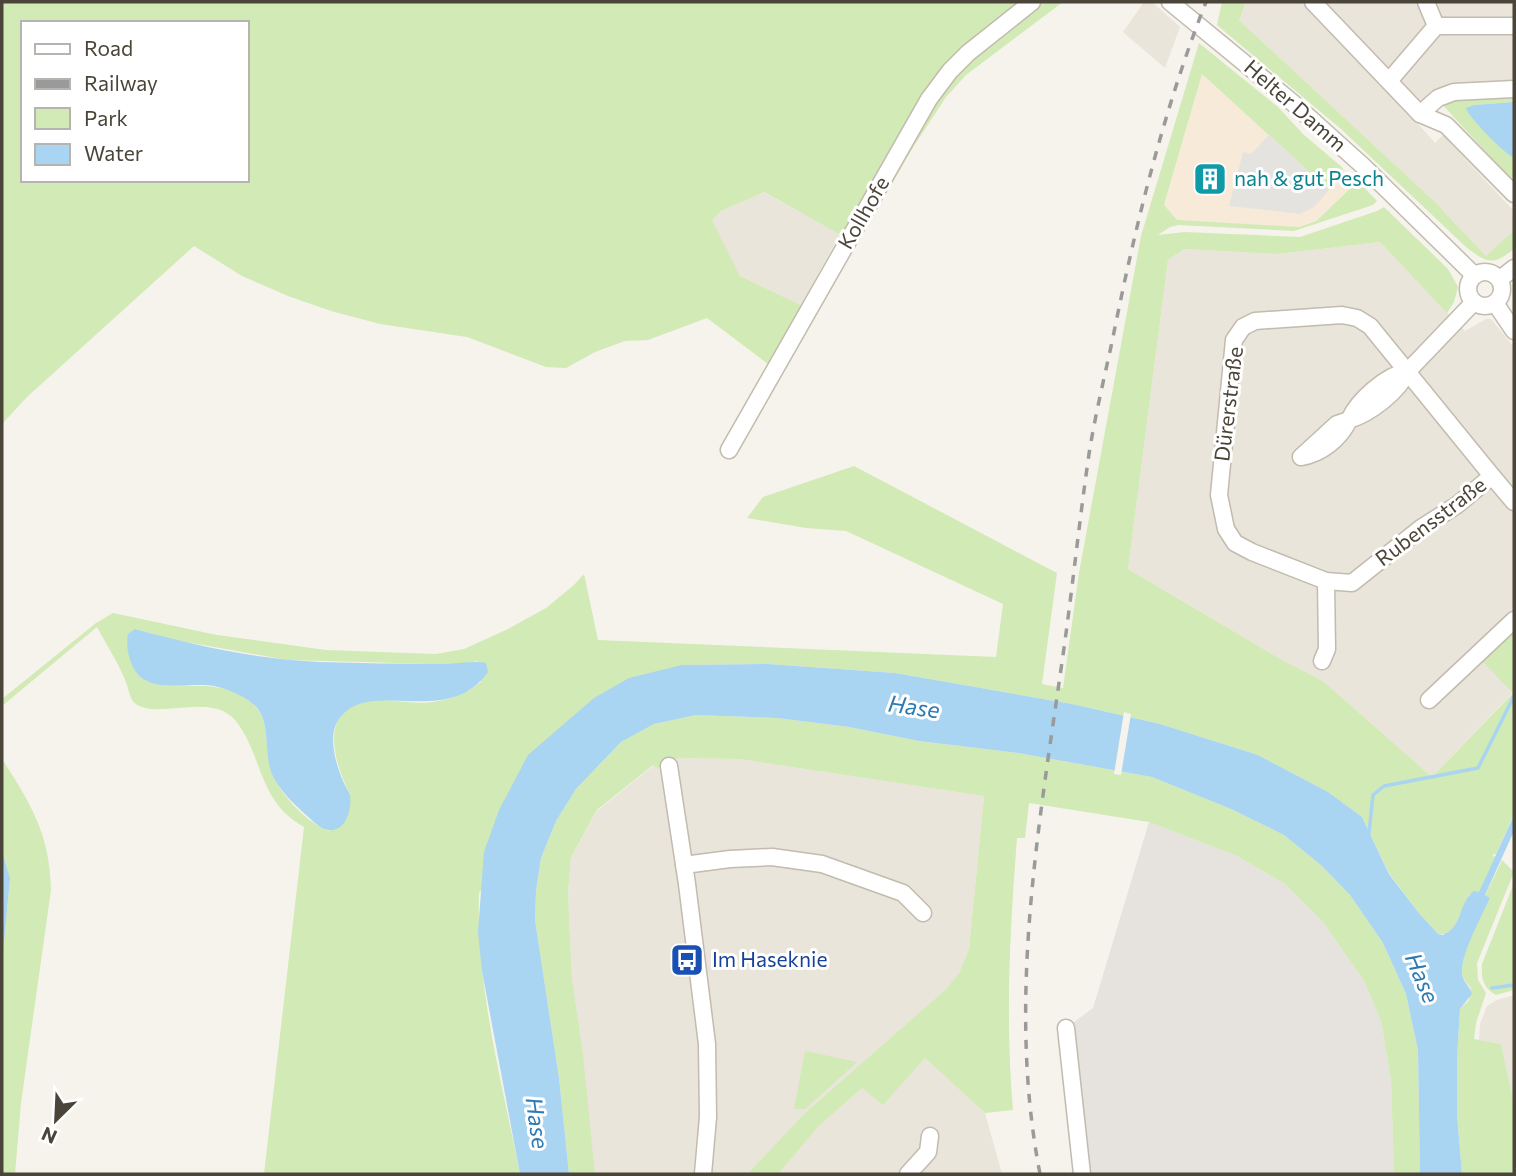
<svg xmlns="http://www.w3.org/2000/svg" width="1516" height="1176" viewBox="0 0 1516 1176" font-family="Commissioner,sans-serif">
  <rect width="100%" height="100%" fill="#f6f3ec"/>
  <g fill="#eae5da">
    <path d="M 1144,2 L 1152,2 L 1180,27 L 1165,68 L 1123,32 Z"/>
    <path d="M 1246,2 L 1514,2 L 1514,86 L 1473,86 L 1413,118 L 1435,143 L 1443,135 L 1514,211 L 1514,230 L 1486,256 L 1434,201 L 1239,20 Z"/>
    <path d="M 763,192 L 840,234 L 801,305 L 740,276 L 711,221 L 721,211 Z"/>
    <path d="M 1380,242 L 1465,331 L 1486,319 L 1491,319 L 1514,347 L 1514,610 L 1474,651 L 1513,692 L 1432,777 L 1323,681 L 1282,660 L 1128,569 L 1168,260 L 1184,249 L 1278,254 Z"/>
    <path d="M 677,758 L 739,759 L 984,796 L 969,949 L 959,973 L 945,990 L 806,1112 L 747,1174 L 595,1174 L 572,979 L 568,892 L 571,857 L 597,811 L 654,765 L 658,768 Z"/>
    <path d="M 1514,995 L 1514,1104 L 1501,1044 L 1479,1040 L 1480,1024 L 1487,1006 L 1497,1000 Z"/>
    <path d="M 925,1058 L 985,1113 L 1002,1174 L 778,1174 L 819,1126 L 862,1088 L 883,1104 Z"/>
  </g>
  <path fill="#f7ead8" d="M 1202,74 L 1329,190 L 1341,175 L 1343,168 L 1358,181 L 1315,221 L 1299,227 L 1177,221 L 1164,206 Z"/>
  <path fill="#e6e2dd" d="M 1149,822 L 1233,854 L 1285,884 L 1323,922 L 1364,981 L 1381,1021 L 1391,1081 L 1394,1174 L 1082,1174 L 1066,1028 L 1093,1008 Z"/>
  <g fill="#d2eab5" fill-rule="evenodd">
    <path d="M 2,2 L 1063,2 L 966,75 L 946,97 L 912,149 L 857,244 L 764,192 L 721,211 L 712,220 L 740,276 L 805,307 L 772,367 L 707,318 L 648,340 L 625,341 L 595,352 L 566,368 L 546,367 L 467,337 L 380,324 L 331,311 L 288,296 L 242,276 L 194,246 L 27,397 L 2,424 ZM 23,23 L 247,23 L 247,180 L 23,180 Z"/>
    <path d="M 1222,2 L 1246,2 L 1239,20 L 1434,201 L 1486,256 L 1514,230 L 1514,249 C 1492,267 1486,262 1466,247 L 1341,129 L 1217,25 Z"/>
    <path d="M 1199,43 L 1278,107 L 1303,134 L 1343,168 L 1341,175 L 1329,190 L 1202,74 L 1164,205 L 1177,220 L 1299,227 L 1316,221 L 1358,181 L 1377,201 L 1373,205 L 1294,231 L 1179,225 L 1170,227 L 1158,235 L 1185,232 L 1300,237 L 1377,211 L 1384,207 L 1448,269 L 1458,287 L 1454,302 L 1447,313 L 1380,242 L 1278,254 L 1184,249 L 1168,260 L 1128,569 L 1282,660 L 1323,681 L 1432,777 L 1513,693 L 1482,661 L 1514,629 L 1514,814 L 1496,854 L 1492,855 L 1495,857 L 1479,893 L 1469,895 L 1454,928 L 1446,934 L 1438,934 L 1418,912 L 1389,873 L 1362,817 L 1328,792 L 1258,755 L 1160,724 L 1072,704 L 895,673 L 768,664 L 682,665 L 479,893 C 476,988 502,1082 520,1174 L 264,1174 L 304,827 C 257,801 263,754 235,720 C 210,692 159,720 136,704 C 130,700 129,691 127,685 C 120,665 107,646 97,627 L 2,706 L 2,699 L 96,623 L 113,613 L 217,635 L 326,650 L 436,654 L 464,649 L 508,629 L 546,608 L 574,585 L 584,574 L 598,640 L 996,657 L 1003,604 L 846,531 L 806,528 L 747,518 L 763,497 L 854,466 L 1057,573 L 1042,684 L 1063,688 L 1079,573 L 1141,236 ZM 135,629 L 175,640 L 287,660 L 436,664 L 464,664 L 477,661 L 481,682 C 466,694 450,700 432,702 C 414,705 396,699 378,700 C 318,703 331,757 350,794 L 329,831 C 307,823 282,796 273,775 C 263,754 272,720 253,704 C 215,672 181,696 145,680 Z"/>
    <path d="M 1514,92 L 1514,102 L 1474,105 L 1490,136 L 1514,158 L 1514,176 L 1510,178 L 1439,101 Z"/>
    <path d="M 696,715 L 777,718 L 849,727 L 919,741 L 1018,753 L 1152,777 L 1231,809 L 1284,835 L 1322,866 L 1350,895 L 1383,943 L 1406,994 L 1418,1050 L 1420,1174 L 1394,1174 L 1391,1081 L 1381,1021 L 1364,981 L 1323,922 L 1285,884 L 1235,855 L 1149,822 L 1029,803 L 1025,838 L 1017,838 C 1010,929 1005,1019 1013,1110 L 985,1113 L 925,1058 L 883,1105 L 862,1088 L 819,1126 L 778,1174 L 747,1174 L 806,1112 L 945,990 L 959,973 L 969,949 L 984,796 L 739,759 L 677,758 L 658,768 L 653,765 L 597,810 L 571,857 L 568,892 L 572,979 L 583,1055 L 595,1174 L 569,1174 L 559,1078 L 535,920 L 536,891 L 541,858 L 556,821 L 576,789 L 621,742 L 654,724 Z"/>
    <path d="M 2,759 C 31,804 50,835 51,890 L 21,1103 L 15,1174 L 2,1174 L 2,965 L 10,878 L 2,851 Z"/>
    <path d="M 1502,860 L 1514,872 L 1477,963 L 1478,980 L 1486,993 L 1476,1023 L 1474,1039 L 1501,1044 L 1514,1104 L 1514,1174 L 1462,1174 L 1457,1115 L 1457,1058 L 1460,1009 L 1469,1000 L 1471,988 C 1467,983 1463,980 1462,973 C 1460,954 1482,916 1490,898 L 1485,896 Z"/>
    <path d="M 1514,883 L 1514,990 L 1496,995 C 1483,988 1481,978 1482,964 Z"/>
    <path d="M 805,1051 L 857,1062 L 805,1109 L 794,1109 Z"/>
  </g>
  <path fill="#e5e3e0" d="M 1269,135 L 1329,190 L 1314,207 L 1300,214 L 1229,206 L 1243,152 L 1251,154 Z"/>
  <g fill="#a9d4f2">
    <path d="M 1514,102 L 1514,158 C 1505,154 1468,117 1466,108 L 1474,105 Z"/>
    <path d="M 135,629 C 194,645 258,660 320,662 C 361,663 402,664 443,664 C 457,664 473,660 486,663 L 488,672 C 447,730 369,676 339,719 C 327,736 336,764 343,781 C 345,786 349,791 350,795 C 352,810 346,832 328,830 C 320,829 312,820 306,815 C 294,804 279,790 272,774 C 263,753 272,719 253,704 C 242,695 228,689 214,686 C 188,681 146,697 132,665 C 128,655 126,645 128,634 Z"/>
    <path d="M 768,664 L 895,673 L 1072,704 L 1160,724 L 1258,755 L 1328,792 L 1362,817 L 1389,874 L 1418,912 L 1438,934 L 1443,935 C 1463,927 1458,903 1474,891 L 1479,892 L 1514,815 L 1514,831 L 1485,895 L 1490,898 C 1482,916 1460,955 1462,974 C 1463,982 1470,986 1472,994 L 1460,1009 L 1457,1058 L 1457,1115 L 1462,1174 L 1420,1174 L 1418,1050 L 1406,994 L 1383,943 L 1350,895 L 1322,866 L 1284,835 L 1231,809 L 1152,777 L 1018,753 L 919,741 L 849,727 L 777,718 L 696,715 L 654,724 L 621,742 L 576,789 L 556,821 L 541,858 L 536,891 L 535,920 L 559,1078 L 569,1174 L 520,1174 L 482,971 L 478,932 L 484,852 L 499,810 L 528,755 L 594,698 L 629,678 L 682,665 Z"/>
    <path d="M 2,851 L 10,878 L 2,965 Z"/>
  </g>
  <path fill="#f6f3ec" d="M 1124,712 L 1131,714 L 1121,775 L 1114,774 Z"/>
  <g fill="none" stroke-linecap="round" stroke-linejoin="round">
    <g stroke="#a9d4f2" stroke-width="3.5">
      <path d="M 1369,833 L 1373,795 L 1384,786 L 1478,768 L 1514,696"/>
      <path d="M 1492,988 L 1514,985"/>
    </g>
    <defs>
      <g id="minor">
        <path d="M 1170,2 L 1293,103 L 1363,166 L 1474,275"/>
        <path d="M 1313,2 L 1420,114 L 1446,125 L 1514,194"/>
        <path d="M 1426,2 L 1436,26"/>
        <path d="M 1436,26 L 1514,26"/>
        <path d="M 1389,81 L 1436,26"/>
        <path d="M 1420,114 L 1438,98 L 1454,92 L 1514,89"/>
        <circle cx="1485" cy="289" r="17"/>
        <path d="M 1500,279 L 1514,268"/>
        <path d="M 1495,303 L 1514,331"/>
        <path d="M 1342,315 L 1357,318 L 1370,326 L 1492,476 L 1457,505 L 1421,528 L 1352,583 L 1326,581 L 1252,552 L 1235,543 L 1226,529 L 1219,495 L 1234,340 L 1243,327 L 1255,321 Z"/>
        <path d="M 1408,371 C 1398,392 1371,413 1349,420 C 1358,400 1386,375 1408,371 Z"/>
        <path d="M 1408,371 L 1474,302"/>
        <path d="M 1349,420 C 1340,439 1321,454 1301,457 L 1337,424 Z"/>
        <path d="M 729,450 L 929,99 L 950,71 L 968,53 L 1032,2"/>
        <path d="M 1492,476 L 1514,502"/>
        <path d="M 1322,661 L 1327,649 L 1326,581"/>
        <path d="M 1429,700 L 1514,620"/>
        <path d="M 669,766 L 687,884 L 707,1044 L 708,1117 L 703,1174"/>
        <path d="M 684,865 L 730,859 L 772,857 L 822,864 L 903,893 L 923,913"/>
        <path d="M 1066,1028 L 1082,1174"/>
        <path d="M 908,1174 L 928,1152 L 930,1136"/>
      </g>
    </defs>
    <use href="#minor" stroke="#c2bbae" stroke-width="19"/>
    <use href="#minor" stroke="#fff" stroke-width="16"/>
    <path stroke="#9a9a9a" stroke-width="3.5" stroke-dasharray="9 9" stroke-linecap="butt" d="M 1040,1174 C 1007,1004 1038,831 1062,662 C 1072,593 1079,523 1089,454 C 1095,416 1104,379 1112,342 C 1135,227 1163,111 1206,2"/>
  </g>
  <defs>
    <symbol id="building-square" viewBox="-11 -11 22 22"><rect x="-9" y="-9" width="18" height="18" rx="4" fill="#0f9aa8" stroke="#fff"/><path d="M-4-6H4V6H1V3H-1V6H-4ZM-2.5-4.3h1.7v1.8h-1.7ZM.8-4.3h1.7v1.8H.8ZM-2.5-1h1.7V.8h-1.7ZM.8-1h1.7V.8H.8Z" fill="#fff"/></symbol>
    <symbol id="bus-square" viewBox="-11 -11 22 22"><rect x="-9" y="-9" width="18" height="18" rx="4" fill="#1a4fb4" stroke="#fff"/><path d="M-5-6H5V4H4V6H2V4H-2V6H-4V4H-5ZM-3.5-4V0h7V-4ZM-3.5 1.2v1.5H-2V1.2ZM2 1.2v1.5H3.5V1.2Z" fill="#fff"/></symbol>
  </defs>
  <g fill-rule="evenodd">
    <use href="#building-square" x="1191" y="160" width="38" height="38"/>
    <use href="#bus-square" x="668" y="941" width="38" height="38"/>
  </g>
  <g text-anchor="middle" stroke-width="6" stroke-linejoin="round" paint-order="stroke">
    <g font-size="21" fill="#4b4439" stroke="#fff">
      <text transform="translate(1295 106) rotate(41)" y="7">Helter Damm</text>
      <text transform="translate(864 213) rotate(-60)" y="7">Kollhofe</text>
      <text transform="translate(1229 404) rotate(-83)" y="7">Dürerstraße</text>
      <text transform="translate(1431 522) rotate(-37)" y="7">Rubensstraße</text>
    </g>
    <g font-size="21" fill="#0d838f" stroke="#fff" text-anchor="start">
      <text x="1234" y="186">nah &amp; gut Pesch</text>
    </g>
    <g font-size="21" fill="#164399" stroke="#fff" text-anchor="start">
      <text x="712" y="967">Im Haseknie</text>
    </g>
    <g font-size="23" font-style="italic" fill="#2e7ab2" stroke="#fff">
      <text transform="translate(914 707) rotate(8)" y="8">Hase</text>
      <text transform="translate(1422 978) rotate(67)" y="8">Hase</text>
      <text transform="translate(537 1123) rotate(82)" y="8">Hase</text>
    </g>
  </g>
  <rect width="1516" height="1176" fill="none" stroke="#4b4439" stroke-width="7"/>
  <rect x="21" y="21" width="228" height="161" fill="#ffffff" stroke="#b7b4b0" stroke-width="2"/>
  <rect x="35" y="44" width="35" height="10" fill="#ffffff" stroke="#b7b4b0" stroke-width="2"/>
  <text x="84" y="56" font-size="21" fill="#4b4439">Road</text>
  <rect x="35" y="79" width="35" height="10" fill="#9a9a9a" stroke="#b7b4b0" stroke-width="2"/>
  <text x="84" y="91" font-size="21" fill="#4b4439">Railway</text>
  <rect x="35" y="108" width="35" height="21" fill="#d2eab5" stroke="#b7b4b0" stroke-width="2"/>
  <text x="84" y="126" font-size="21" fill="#4b4439">Park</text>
  <rect x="35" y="144" width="35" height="21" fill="#a9d4f2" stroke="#b7b4b0" stroke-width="2"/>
  <text x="84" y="161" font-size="21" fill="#4b4439">Water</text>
  <g transform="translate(56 1120) rotate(204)" stroke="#ffffff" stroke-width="5" paint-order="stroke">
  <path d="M0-5L12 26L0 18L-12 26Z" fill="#4b4439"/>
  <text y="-10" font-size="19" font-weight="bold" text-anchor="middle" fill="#4b4439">N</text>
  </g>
</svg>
